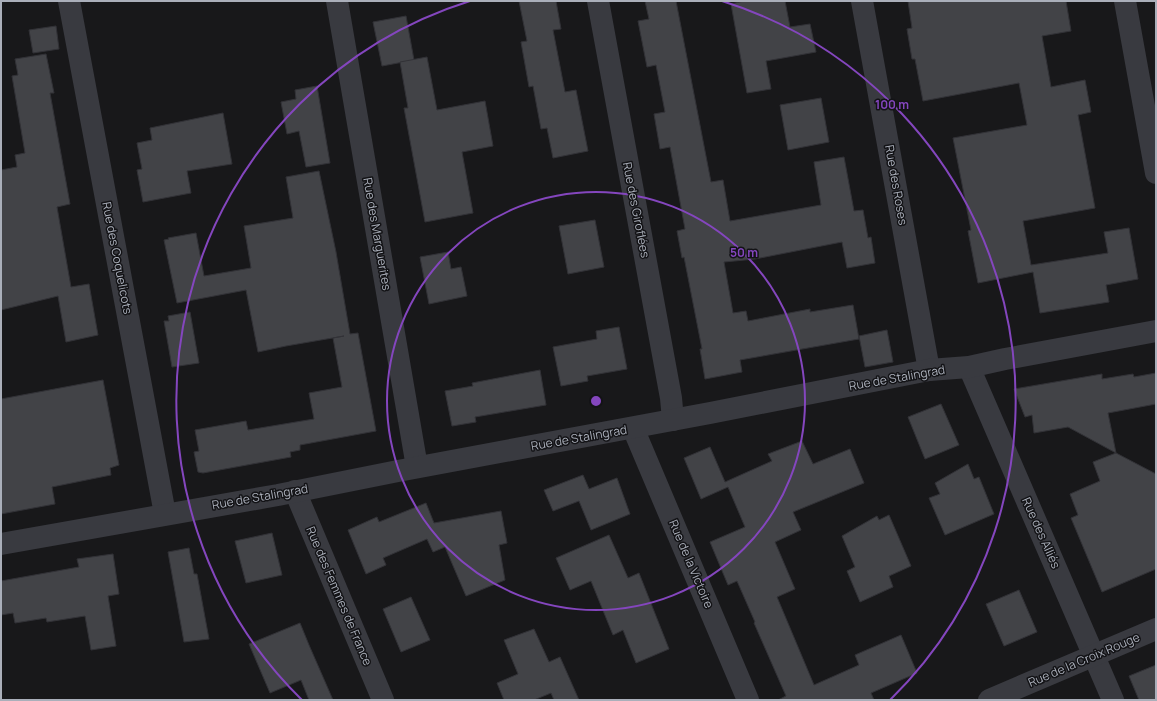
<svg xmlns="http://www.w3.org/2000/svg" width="1157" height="701" viewBox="0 0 1157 701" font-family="Manrope,sans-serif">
  <rect width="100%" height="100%" fill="#18181a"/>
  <g fill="#424347" stroke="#323237">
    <path d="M 519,1 L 556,1 L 561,29 L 553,30 L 565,92 L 576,90 L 588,151 L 553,158 L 547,128 L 541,129 L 533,86 L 529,87 L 521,42 L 527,41 Z"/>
    <path d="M 645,1 L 676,1 L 711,182 L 723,180 L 730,221 L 821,205 L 814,162 L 844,157 L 854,211 L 863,210 L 868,238 L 871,237 L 875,263 L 847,268 L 842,242 L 755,259 L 724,262 L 733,313 L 746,311 L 748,321 L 810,309 L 810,312 L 853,305 L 859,339 L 740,360 L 742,372 L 705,379 L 700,349 L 702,349 L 684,257 L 682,258 L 677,231 L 685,229 L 670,147 L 660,149 L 654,114 L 665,112 L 656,65 L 647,67 L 638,21 L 649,19 Z"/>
    <path d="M 744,1 L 785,1 L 790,27 L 810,24 L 816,52 L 766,61 L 771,89 L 747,93 L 731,4 Z"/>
    <path d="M 908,1 L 1066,1 L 1071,31 L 1042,36 L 1051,87 L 1085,80 L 1091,112 L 1078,115 L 1095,208 L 1023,221 L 1031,265 L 1108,253 L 1104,232 L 1129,228 L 1138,279 L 1106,285 L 1109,302 L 1040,313 L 1033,272 L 978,283 L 968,231 L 971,230 L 953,138 L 1027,125 L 1019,83 L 923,101 L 915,59 L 912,59 L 907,29 L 912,28 Z"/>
    <path d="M 406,16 L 414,60 L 382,66 L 373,22 Z"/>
    <path d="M 56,26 L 59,49 L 33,53 L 29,30 Z"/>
    <path d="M 46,54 L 54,93 L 50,93 L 70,204 L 57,207 L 71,287 L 89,284 L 98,335 L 66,342 L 58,296 L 1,310 L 1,170 L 17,167 L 15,155 L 25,153 L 12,76 L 18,75 L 15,59 Z"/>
    <path d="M 427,57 L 437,110 L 485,101 L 493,146 L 462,152 L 473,213 L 425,222 L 404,108 L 408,108 L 400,62 Z"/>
    <path d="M 317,86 L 330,163 L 306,167 L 299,131 L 287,134 L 281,102 L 296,99 L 295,90 Z"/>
    <path d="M 821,98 L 829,142 L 788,150 L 780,105 Z"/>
    <path d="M 223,113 L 232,164 L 187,171 L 191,193 L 143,202 L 137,170 L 142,169 L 137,143 L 152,140 L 150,128 Z"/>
    <path d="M 319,171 L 336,252 L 350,334 L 358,333 L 376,431 L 300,445 L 300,450 L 290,452 L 291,457 L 203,473 L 198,472 L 194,452 L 199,451 L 195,430 L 246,421 L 248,430 L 314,419 L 309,393 L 342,387 L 333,338 L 344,336 L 286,346 L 258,352 L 246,290 L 177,303 L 164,240 L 169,239 L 168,238 L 196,233 L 204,276 L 251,268 L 244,226 L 293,218 L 286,177 Z"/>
    <path d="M 595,220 L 604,267 L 568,274 L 559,226 Z"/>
    <path d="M 448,252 L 451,269 L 461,267 L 467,296 L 429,304 L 420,257 Z"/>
    <path d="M 190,312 L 199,363 L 172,367 L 164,321 L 169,321 L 168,316 Z"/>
    <path d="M 619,327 L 627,369 L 587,376 L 588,381 L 561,386 L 553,347 L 597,339 L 596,331 Z"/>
    <path d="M 887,330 L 893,362 L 865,367 L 859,336 Z"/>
    <path d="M 540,370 L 546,405 L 475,417 L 476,422 L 452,426 L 445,391 L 473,386 L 472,383 Z"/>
    <path d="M 1156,373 L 1156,404 L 1108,413 L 1116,453 L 1068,427 L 1034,433 L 1032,415 L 1025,417 L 1014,389 L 1102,374 L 1102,379 L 1133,374 L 1134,377 Z"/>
    <path d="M 103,380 L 119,465 L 110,468 L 111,475 L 52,487 L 55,504 L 1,514 L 1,399 Z"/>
    <path d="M 941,404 L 959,445 L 925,459 L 908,417 Z"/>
    <path d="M 802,441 L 813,464 L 850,449 L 864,483 L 793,512 L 801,530 L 775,542 L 795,589 L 777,597 L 814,685 L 859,665 L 855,655 L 901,635 L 917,673 L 871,693 L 874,700 L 778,700 L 786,696 L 754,623 L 755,622 L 737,581 L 728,585 L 710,542 L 745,527 L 728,487 L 701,499 L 684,458 L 710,447 L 725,482 L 772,461 L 768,454 Z"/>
    <path d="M 1116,453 L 1156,474 L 1156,569 L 1102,592 L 1071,518 L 1078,515 L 1070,494 L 1100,481 L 1093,462 Z"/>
    <path d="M 968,464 L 974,479 L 979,477 L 994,514 L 945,535 L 929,498 L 940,494 L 935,483 Z"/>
    <path d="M 583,475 L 589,489 L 617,478 L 630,514 L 591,530 L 579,501 L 553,511 L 544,490 Z"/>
    <path d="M 426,503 L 434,523 L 501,511 L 507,543 L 499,545 L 505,580 L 466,596 L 445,547 L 433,552 L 427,539 L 383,558 L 386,565 L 366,574 L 348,530 L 377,517 L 379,522 Z"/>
    <path d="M 889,515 L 911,566 L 889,576 L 893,587 L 860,602 L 847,571 L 855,567 L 842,536 L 877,516 L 879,520 Z"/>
    <path d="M 272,533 L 282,575 L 246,583 L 235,541 Z"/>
    <path d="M 609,535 L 628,578 L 639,573 L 669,649 L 636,663 L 623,630 L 613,635 L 591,581 L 570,590 L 556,558 Z"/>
    <path d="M 189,548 L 194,574 L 197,574 L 209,639 L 184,642 L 168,552 Z"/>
    <path d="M 113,554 L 119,594 L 108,596 L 116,646 L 91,650 L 85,616 L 47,622 L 46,618 L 15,623 L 13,613 L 1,615 L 1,581 L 79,567 L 77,559 Z"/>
    <path d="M 1019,590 L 1037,632 L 1004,646 L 986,604 Z"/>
    <path d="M 411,597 L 430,640 L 401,652 L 383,609 Z"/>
    <path d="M 300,623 L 309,645 L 333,700 L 309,700 L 301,680 L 270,693 L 249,644 Z"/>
    <path d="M 534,629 L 549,662 L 560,657 L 579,700 L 554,700 L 551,693 L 534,700 L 504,700 L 497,683 L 518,674 L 504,640 Z"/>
    <path d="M 1156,665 L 1156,700 L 1139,700 L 1129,676 Z"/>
  </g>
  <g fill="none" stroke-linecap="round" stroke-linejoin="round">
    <g stroke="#393a40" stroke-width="22">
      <path d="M 69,1 L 165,514"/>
      <path d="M 337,1 L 417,467"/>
      <path d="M 598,1 L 671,398 L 673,420"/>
      <path d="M 862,1 L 929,370"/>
      <path d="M 1125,1 L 1156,173"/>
      <path d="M 969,367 L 1113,700"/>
      <path d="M 633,428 L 748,700"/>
      <path d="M 295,491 L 383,700"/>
      <path d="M 1,544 L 278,495 L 398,471 L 710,413 L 929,370 L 969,367 L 1005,359 L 1156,331"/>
      <path d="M 989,700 L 1156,629"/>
    </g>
  </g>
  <g fill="none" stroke="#8446be" stroke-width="2">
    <circle cx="596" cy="401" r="209"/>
    <path d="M302 700A419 419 0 0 1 470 1M722 1A419 419 0 0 1 890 700"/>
  </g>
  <g text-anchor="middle" stroke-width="3" stroke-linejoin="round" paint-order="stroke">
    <g font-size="12" fill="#aaafba" stroke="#131316">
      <text transform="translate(896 185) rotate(80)" y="4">Rue des Roses</text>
      <text transform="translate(636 210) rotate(79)" y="4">Rue des Giroflées</text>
      <text transform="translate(377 234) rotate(80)" y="4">Rue des Marguerites</text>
      <text transform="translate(117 258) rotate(79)" y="4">Rue des Coquelicots</text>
      <text transform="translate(897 378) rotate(-10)" y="4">Rue de Stalingrad</text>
      <text transform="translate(579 438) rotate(-10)" y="4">Rue de Stalingrad</text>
      <text transform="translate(260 497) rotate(-10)" y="4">Rue de Stalingrad</text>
      <text transform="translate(1041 533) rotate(66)" y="4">Rue des Alliés</text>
      <text transform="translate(691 564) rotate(67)" y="4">Rue de la Victoire</text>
      <text transform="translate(339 596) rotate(67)" y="4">Rue des Femmes de France</text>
      <text transform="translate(1084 660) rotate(-23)" y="4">Rue de la Croix Rouge</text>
    </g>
  </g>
  <circle cx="596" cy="401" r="6" fill="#8446be" stroke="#131316" stroke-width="2"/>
  <g font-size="12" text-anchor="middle" font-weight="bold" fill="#8446be" stroke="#131316" stroke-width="3" stroke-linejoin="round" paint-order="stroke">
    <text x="892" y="109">100 m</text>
    <text x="744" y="257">50 m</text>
  </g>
  <rect width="1157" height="701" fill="none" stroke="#aaafba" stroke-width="4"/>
</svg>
